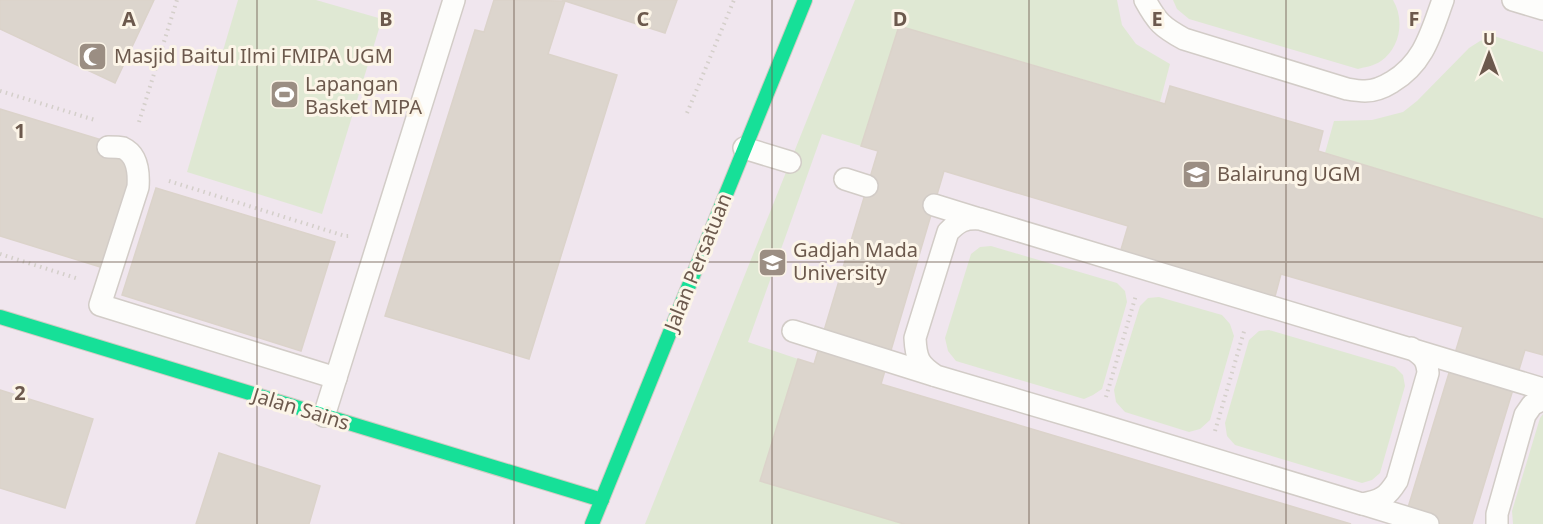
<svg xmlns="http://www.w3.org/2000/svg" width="1543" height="524" viewBox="0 0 1543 524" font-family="'Noto Sans',sans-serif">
  <rect width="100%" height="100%" fill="#f3efe7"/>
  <rect fill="#f0e6ee" x="0" y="0" width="1543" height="524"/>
  <g fill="#dfe8d3">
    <path d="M 238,0 L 316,0 L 382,19 L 322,214 L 187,172 Z"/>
    <path d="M 855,0 L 1117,0 L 1122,25 L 1136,44 L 1170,64 L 1160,102 L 899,26 L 861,146 L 822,134 L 748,342 L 798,359 L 760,481 L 904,524 L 645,524 Z"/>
    <path d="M 1173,0 L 1393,0 C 1405,20 1400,48 1381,61 C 1374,66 1365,67 1358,69 L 1189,19 L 1177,9 Z"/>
    <path d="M 1494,36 L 1543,52 L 1543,219 L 1325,153 L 1334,121 L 1372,120 L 1403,112 L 1417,101 L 1469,48 L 1480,41 Z"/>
    <path d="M 991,246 L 1117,283 L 1125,291 L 1127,302 L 1102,389 L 1093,395 L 1084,399 L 956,361 L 948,351 L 945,338 L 971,254 L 980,247 Z"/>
    <path d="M 1159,297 L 1222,315 L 1230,324 L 1234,336 L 1210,420 L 1200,429 L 1189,432 L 1125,412 L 1116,402 L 1114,390 L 1140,306 L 1148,298 Z"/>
    <path d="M 1269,330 L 1395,367 L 1403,375 L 1405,386 L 1380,473 L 1372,480 L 1362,483 L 1235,445 L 1227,436 L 1225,423 L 1249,340 L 1259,331 Z"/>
    <path d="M 1543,414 L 1543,524 L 1513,524 L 1512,511 L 1540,418 Z"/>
  </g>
  <g fill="#dcd5cd" stroke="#dbd3ca" stroke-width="1.5">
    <path d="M 0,0 L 154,0 L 115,83 L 0,29 Z"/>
    <path d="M 494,0 L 565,1 L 548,54 L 617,75 L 529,359 L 385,316 L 475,30 L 484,32 Z"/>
    <path d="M 562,0 L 677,0 L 665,33 Z"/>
    <path d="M 899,26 L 1165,104 L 1170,86 L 1323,131 L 1318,151 L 1543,219 L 1543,355 L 1525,350 L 1472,524 L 1403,524 L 1463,327 L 1281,274 L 1274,300 L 1120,253 L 1128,226 L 944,171 L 881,384 L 1351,524 L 904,524 L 760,481 L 798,359 L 814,364 L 878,151 L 861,146 Z"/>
    <path d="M 0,109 L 138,151 L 110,270 L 0,236 Z"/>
    <path d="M 156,188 L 335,242 L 301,351 L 122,295 Z"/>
    <path d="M 0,390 L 93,419 L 65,508 L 0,488 Z"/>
    <path d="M 219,453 L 320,486 L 309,524 L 196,524 Z"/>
  </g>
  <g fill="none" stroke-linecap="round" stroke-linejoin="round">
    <defs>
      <g id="lane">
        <path d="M 1145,0 C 1157,22 1162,27 1184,39 L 1347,89 C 1353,90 1359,91 1365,91 C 1375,91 1384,87 1392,82 C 1424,63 1431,33 1443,0"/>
        <path d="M 1513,0 L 1543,9"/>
        <path d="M 108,147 C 112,147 119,147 123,148 C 138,155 139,173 138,187 L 100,305 L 336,378"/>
        <path d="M 744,148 L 790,162"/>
        <path d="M 845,179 L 867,186"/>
        <path d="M 934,205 L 976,218"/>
        <path d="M 793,331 L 933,375"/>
        <path d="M 1411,348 C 1423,356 1427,359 1428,373 L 1397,481 C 1387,497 1381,501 1362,504 L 1098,424 L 936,376 C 919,365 916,359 915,338 L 948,232 C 959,221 964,218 980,219 C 1168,275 1356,331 1543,389"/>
        <path d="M 324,416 L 454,0"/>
        <path d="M 1363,504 L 1428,524"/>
        <path d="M 1497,524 L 1497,514 L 1525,415 L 1532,405 L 1543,399"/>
      </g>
      <g id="fast">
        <path d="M 0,317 L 602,500"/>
        <path d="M 592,524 L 805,0"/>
      </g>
    </defs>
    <use href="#lane" stroke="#d2ccc7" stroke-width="24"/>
    <use href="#fast" stroke="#d1cbc3" stroke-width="16"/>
    <g stroke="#d4cfca" stroke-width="4" stroke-dasharray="1.5 4.5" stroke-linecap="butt">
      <path d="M 0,91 L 95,120"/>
      <path d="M 687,113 L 734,0"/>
      <path d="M 139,122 L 177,0"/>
      <path d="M 169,181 L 345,236 L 351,236"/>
      <path d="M 0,254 L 79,279"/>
      <path d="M 1106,397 L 1136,295"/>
      <path d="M 1215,431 L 1245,328"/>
    </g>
    <use href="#lane" stroke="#fdfdfb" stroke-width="21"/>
    <use href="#fast" stroke="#16e098" stroke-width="14"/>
  </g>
  <path fill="none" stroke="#6c594d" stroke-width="1.5" stroke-opacity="0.55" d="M 257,0 L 257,524M 514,0 L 514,524M 772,0 L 772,524M 1029,0 L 1029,524M 1286,0 L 1286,524M 0,262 L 1543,262"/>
  <defs>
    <symbol id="mosque-square" viewBox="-11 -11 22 22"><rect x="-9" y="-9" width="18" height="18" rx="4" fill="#9b8e83" stroke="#fcf5e8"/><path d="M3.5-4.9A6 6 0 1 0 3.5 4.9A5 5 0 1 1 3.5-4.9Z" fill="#fff"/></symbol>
    <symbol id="stadium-square" viewBox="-11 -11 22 22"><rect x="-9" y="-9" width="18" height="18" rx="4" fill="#9b8e83" stroke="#fcf5e8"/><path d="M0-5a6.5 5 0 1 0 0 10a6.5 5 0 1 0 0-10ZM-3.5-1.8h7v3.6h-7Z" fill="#fff"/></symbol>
    <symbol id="university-square" viewBox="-11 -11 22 22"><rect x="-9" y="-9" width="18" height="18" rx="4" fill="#9b8e83" stroke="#fcf5e8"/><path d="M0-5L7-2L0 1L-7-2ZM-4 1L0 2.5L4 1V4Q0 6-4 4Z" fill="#fff"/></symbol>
  </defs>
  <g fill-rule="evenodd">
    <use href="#mosque-square" x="76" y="40" width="33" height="33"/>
    <use href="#stadium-square" x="268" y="78" width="33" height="33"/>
    <use href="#university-square" x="1180" y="158" width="33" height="33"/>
    <use href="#university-square" x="756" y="246" width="33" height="33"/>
  </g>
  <g text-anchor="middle" stroke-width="6" stroke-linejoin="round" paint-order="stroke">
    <g font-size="20" fill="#6c594d" stroke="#fcf5e8" text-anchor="start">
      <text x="114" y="63">Masjid Baitul Ilmi FMIPA UGM</text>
      <text x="305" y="91">Lapangan<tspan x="305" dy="23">Basket MIPA</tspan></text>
      <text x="1217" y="181">Balairung UGM</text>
      <text x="793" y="257">Gadjah Mada<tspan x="793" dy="23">University</tspan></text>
    </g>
    <g font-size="20" fill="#6c594d" stroke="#fcf5e8">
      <text transform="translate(698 262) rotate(-68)" y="7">Jalan Persatuan</text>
      <text transform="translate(301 409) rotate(17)" y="7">Jalan Sains</text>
    </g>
  </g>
  <g font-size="20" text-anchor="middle" font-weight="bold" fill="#6c594d" stroke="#fcf5e8" stroke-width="6" stroke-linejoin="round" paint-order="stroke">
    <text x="129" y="26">A</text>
    <text x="386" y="26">B</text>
    <text x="643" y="26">C</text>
    <text x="900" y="26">D</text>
    <text x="1157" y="26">E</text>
    <text x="1414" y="26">F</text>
    <text x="20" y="138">1</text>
    <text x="20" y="400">2</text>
  </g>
  <g transform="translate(1489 54)" stroke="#fcf5e8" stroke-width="4.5" paint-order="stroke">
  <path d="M0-4.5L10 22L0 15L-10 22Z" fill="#6c594d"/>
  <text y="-9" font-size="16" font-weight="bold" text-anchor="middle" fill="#6c594d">U</text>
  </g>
</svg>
